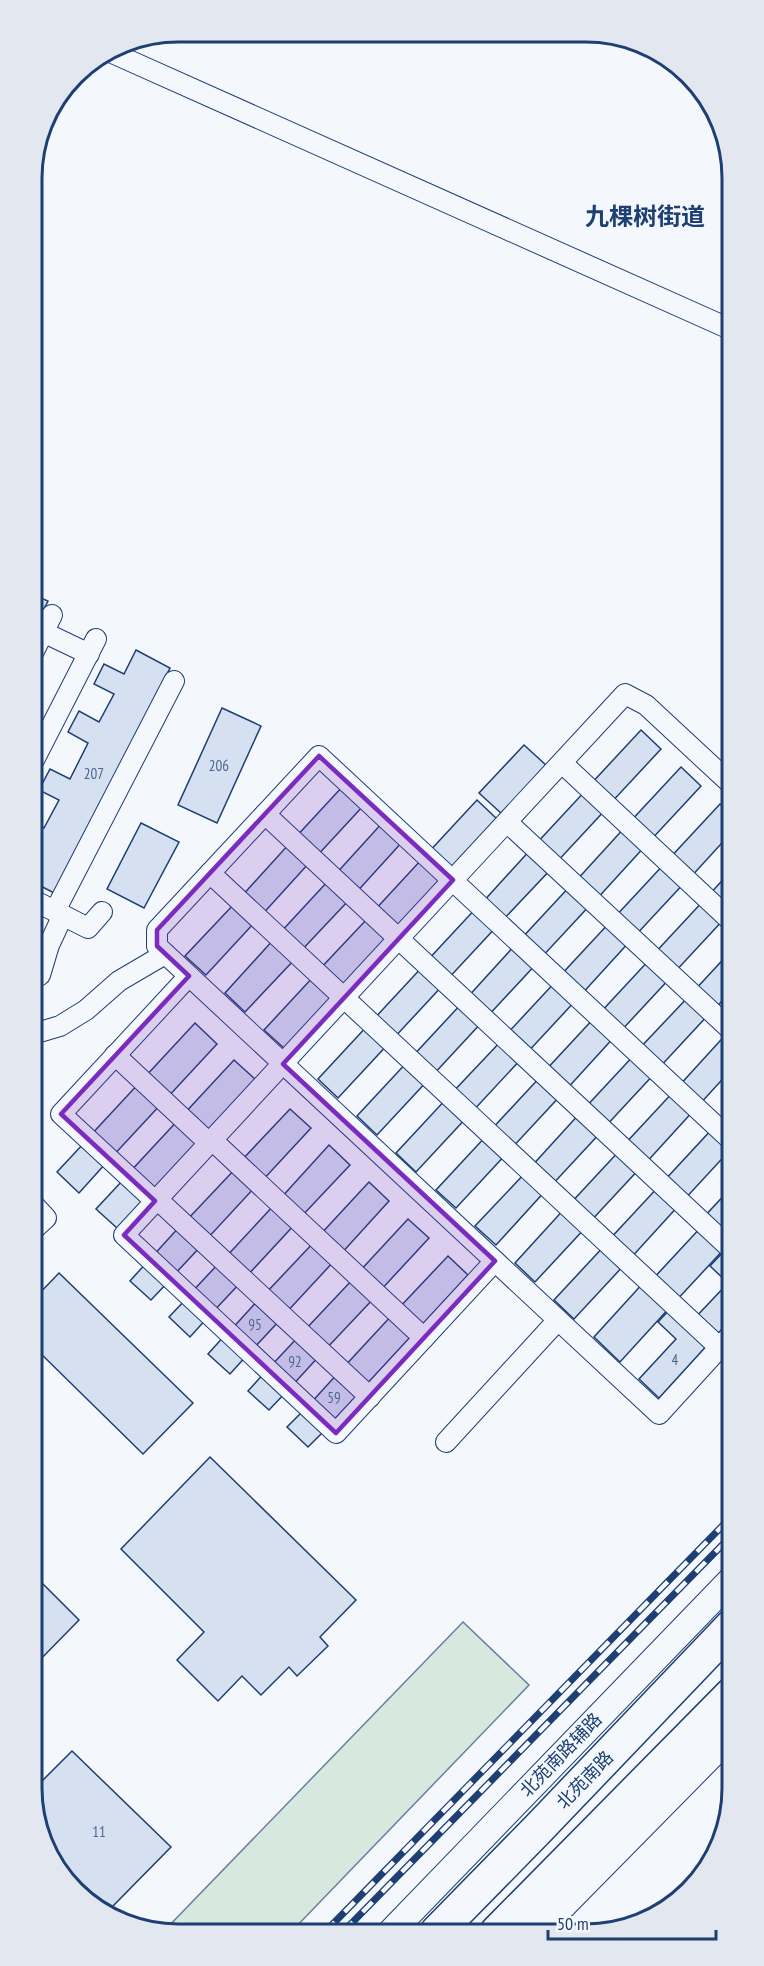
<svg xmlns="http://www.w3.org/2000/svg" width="764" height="1966" viewBox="0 0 764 1966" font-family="'PT Sans Narrow','Noto Sans SC',sans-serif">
  <rect width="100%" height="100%" fill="#f4f7fb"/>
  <path fill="#d7e8df" stroke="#687fa3" stroke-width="1.5" d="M 463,1622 L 529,1685 L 291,1932 L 163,1932 Z"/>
  <g fill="#d5e0f0" stroke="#1d3f73" stroke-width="1.5">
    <path d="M 32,594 L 48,601 L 33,630 Z"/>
    <path d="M 136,650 L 170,668 L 54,893 L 33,882 L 33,822 L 44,828 L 59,800 L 39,790 L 50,769 L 70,779 L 88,743 L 68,732 L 79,711 L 99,722 L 114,694 L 94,684 L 104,664 L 124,674 Z"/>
    <path d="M 222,708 L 261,726 L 217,823 L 178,805 Z"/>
    <path d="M 641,730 L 661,749 L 609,805 L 589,786 Z"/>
    <path d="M 524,745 L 547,766 L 502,814 L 479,793 Z"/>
    <path d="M 681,767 L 701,786 L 649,842 L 629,823 Z"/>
    <path d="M 343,786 L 364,805 L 315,858 L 294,839 Z"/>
    <path d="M 587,789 L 607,808 L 555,864 L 535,845 Z"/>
    <path d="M 477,800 L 497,819 L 447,873 L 427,854 Z"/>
    <path d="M 720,804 L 731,814 L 731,833 L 689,879 L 668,860 Z"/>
    <path d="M 383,822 L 403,841 L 354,895 L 334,876 Z"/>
    <path d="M 141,823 L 179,842 L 144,908 L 107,889 Z"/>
    <path d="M 626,826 L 646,845 L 595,901 L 575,882 Z"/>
    <path d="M 289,844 L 309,863 L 260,917 L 240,898 Z"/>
    <path d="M 532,848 L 553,867 L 501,922 L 481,904 Z"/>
    <path d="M 422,859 L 443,878 L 393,931 L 373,912 Z"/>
    <path d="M 666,862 L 686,881 L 634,937 L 614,918 Z"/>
    <path d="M 731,871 L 731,912 L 707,897 Z"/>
    <path d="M 328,881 L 349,900 L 299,953 L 279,934 Z"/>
    <path d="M 572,884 L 592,903 L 540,959 L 520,940 Z"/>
    <path d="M 705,899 L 725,918 L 673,974 L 653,955 Z"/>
    <path d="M 235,903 L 255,922 L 206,975 L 185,956 Z"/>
    <path d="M 478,906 L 498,925 L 446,981 L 426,962 Z"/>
    <path d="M 368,918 L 388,937 L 339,990 L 318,971 Z"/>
    <path d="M 611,921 L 631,940 L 580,996 L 559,977 Z"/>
    <path d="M 274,939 L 295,959 L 245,1012 L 225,993 Z"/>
    <path d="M 517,943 L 538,962 L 486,1018 L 466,999 Z"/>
    <path d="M 731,951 L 731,991 L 713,1011 L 693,992 Z"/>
    <path d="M 651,958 L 671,977 L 619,1033 L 599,1014 Z"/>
    <path d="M 424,965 L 444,984 L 392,1040 L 372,1021 Z"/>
    <path d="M 314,976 L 334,995 L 285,1049 L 264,1030 Z"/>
    <path d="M 557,980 L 577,999 L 525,1055 L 505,1036 Z"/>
    <path d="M 690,995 L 710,1013 L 658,1069 L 638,1050 Z"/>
    <path d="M 463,1002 L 483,1021 L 432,1076 L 411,1058 Z"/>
    <path d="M 596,1016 L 616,1035 L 565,1091 L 544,1072 Z"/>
    <path d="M 195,1023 L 217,1044 L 166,1099 L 144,1078 Z"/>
    <path d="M 369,1024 L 390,1042 L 338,1098 L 318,1079 Z"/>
    <path d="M 729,1031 L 731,1070 L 698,1106 L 678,1087 Z"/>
    <path d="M 503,1039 L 523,1057 L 471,1113 L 451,1094 Z"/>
    <path d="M 636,1053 L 656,1072 L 604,1128 L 584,1109 Z"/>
    <path d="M 234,1060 L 256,1080 L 205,1135 L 183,1115 Z"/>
    <path d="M 409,1060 L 429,1079 L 377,1135 L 357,1116 Z"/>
    <path d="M 542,1075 L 562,1094 L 510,1150 L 490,1131 Z"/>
    <path d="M 141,1081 L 163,1102 L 111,1158 L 89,1137 Z"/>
    <path d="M 675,1090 L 695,1109 L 644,1165 L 623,1146 Z"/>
    <path d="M 448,1097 L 468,1116 L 416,1172 L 396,1153 Z"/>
    <path d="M 290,1109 L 311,1128 L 261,1182 L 240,1162 Z"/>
    <path d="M 731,1109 L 731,1137 L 717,1124 Z"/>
    <path d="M 581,1112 L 602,1131 L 550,1187 L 530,1168 Z"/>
    <path d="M 180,1118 L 202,1139 L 150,1195 L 128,1174 Z"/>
    <path d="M 714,1127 L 731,1149 L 683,1201 L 663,1182 Z"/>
    <path d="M 488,1134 L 508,1152 L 456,1208 L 436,1190 Z"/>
    <path d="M 84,1143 L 106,1163 L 79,1193 L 57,1172 Z"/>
    <path d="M 329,1145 L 350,1165 L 300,1218 L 280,1199 Z"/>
    <path d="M 621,1149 L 641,1167 L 589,1223 L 569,1205 Z"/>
    <path d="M 236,1168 L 256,1186 L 206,1240 L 186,1221 Z"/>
    <path d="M 527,1171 L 547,1189 L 496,1245 L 475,1226 Z"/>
    <path d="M 123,1180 L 145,1200 L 118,1229 L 96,1209 Z"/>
    <path d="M 369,1182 L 389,1201 L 340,1255 L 319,1236 Z"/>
    <path d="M 660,1185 L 680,1204 L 629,1260 L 608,1241 Z"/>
    <path d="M 731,1188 L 731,1242 L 702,1219 Z"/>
    <path d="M 275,1204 L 296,1223 L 246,1277 L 225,1258 Z"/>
    <path d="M 566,1207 L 587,1226 L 535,1282 L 515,1263 Z"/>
    <path d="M 408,1219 L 429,1238 L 379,1292 L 358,1273 Z"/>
    <path d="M 181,1225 L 202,1245 L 172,1277 L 151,1258 Z"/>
    <path d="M 703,1225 L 726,1247 L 674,1303 L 651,1281 Z"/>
    <path d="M 315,1241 L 335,1260 L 285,1314 L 265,1294 Z"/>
    <path d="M 606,1244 L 626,1263 L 574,1319 L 554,1300 Z"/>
    <path d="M 727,1248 L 731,1252 L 731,1319 L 713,1339 L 693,1320 L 728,1283 L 710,1266 Z"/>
    <path d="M 448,1256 L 468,1275 L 418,1329 L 398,1309 Z"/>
    <path d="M 148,1261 L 169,1281 L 151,1300 L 130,1281 Z"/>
    <path d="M 220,1262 L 241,1282 L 211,1314 L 190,1294 Z"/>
    <path d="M 59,1273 L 193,1403 L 143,1454 L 34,1347 L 34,1299 Z"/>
    <path d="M 354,1278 L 375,1297 L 325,1350 L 304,1331 Z"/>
    <path d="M 645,1281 L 672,1305 L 620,1362 L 594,1337 Z"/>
    <path d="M 187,1298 L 208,1317 L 190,1337 L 169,1317 Z"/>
    <path d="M 259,1299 L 281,1319 L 251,1351 L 230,1331 Z"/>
    <path d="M 673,1306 L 711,1341 L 659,1398 L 639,1379 L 676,1339 L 658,1322 Z"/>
    <path d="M 393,1314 L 414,1333 L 364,1387 L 343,1368 Z"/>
    <path d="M 226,1334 L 248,1354 L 230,1374 L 208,1354 Z"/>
    <path d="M 299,1336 L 320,1355 L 290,1388 L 269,1368 Z"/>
    <path d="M 266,1371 L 287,1391 L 269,1410 L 248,1391 Z"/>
    <path d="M 339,1372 L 360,1392 L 330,1424 L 309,1405 Z"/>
    <path d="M 306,1408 L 327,1428 L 308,1447 L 287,1427 Z"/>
    <path d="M 210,1457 L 356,1600 L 320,1637 L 328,1646 L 297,1676 L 289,1667 L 261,1695 L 242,1676 L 218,1701 L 177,1660 L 204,1632 L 121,1549 Z"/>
    <path d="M 34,1575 L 79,1620 L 34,1666 Z"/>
    <path d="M 72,1751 L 171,1847 L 109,1910 L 75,1892 L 34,1817 L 34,1789 Z"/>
  </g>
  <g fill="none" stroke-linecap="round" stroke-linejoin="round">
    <defs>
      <g id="minor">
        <path d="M 108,51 L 730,329"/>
        <path d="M 43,632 L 89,654"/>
        <path d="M 33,653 L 52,615"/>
        <path d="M 33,762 L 96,639"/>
        <path d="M 562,763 L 731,921"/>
        <path d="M 265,814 L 731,1249"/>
        <path d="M 507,822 L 731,1030"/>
        <path d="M 210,873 L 720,1348"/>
        <path d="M 33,900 L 88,928 L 102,912"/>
        <path d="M 55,911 L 174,681"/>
        <path d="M 33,979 L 40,975 L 49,945 L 63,915"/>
        <path d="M 33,1034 L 60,1026 L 86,1010 L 119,981 L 165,954"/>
        <path d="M 115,1055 L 209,1143"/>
        <path d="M 212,1140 L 424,1338"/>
        <path d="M 731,1140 L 319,756 L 157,930 L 157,946 L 659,1414 L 731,1335"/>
        <path d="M 157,1199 L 370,1397"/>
        <path d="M 155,1201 L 61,1114 L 189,976"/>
        <path d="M 33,1204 L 46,1218 L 33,1230"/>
        <path d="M 495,1261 L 336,1433 L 124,1235 L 625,694 L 646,705 L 731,784"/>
        <path d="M 446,1442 L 558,1320"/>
      </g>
      <g id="tertiary">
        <path d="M 391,1932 L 732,1579"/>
        <path d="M 537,1932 L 732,1734"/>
      </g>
      <g id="trunk">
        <path d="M 437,1932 L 538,1829 L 732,1626"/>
        <path d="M 497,1932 L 732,1694"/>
      </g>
    </defs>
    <use href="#minor" stroke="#1d3f73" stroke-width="22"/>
    <use href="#tertiary" stroke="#1d3f73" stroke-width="28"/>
    <use href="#trunk" stroke="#1d3f73" stroke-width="36"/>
    <use href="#minor" stroke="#f4f7fb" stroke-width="20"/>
    <use href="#tertiary" stroke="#f4f7fb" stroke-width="26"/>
    <use href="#trunk" stroke="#f4f7fb" stroke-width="33"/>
    <defs>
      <g id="rail">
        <path d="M 325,1932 L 732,1516"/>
        <path d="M 343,1932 L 732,1535"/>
      </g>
    </defs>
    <use href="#rail" stroke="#1d3f73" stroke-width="7"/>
    <use href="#rail" stroke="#f4f7fb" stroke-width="4.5" stroke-dasharray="14" stroke-linecap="butt"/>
  </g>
  <path fill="#7b2cbf" fill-opacity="0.2" stroke="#7b2cbf" stroke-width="4.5" stroke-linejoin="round" d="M 319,756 L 453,880 L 283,1064 L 495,1261 L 336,1433 L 124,1235 L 155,1201 L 61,1114 L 189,976 L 157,946 L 157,930 Z"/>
  <g text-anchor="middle" stroke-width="4.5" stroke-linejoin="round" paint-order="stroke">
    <g font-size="15" fill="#4b6792">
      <text x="219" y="771">206</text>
      <text x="94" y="779">207</text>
      <text x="255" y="1330">95</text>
      <text x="675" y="1365">4</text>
      <text x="295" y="1367">92</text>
      <text x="334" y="1403">59</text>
      <text x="99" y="1837">11</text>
    </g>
    <g font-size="18" fill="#1d3f73" stroke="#f4f7fb">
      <text transform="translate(561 1755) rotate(-46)" y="6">北苑南路辅路</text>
      <text transform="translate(585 1780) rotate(-46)" y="6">北苑南路</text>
    </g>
    <g font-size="24" font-weight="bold" fill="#1d3f73" stroke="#f4f7fb">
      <text x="645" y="225">九棵树街道</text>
    </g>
  </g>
  <path d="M0 0H764V1966H0ZM178 42H586A136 136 0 0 1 722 178V1788A136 136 0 0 1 586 1924H178A136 136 0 0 1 42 1788V178A136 136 0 0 1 178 42Z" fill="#e3e8f0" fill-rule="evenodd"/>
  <path fill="none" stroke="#1d3f73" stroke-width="3" d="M178 42H586A136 136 0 0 1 722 178V1788A136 136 0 0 1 586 1924H178A136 136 0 0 1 42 1788V178A136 136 0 0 1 178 42Z"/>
  <path d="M548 1930v9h168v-9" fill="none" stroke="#1d3f73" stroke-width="3"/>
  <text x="557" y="1930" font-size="18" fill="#1d3f73" stroke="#f4f7fb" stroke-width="4.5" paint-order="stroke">50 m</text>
</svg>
